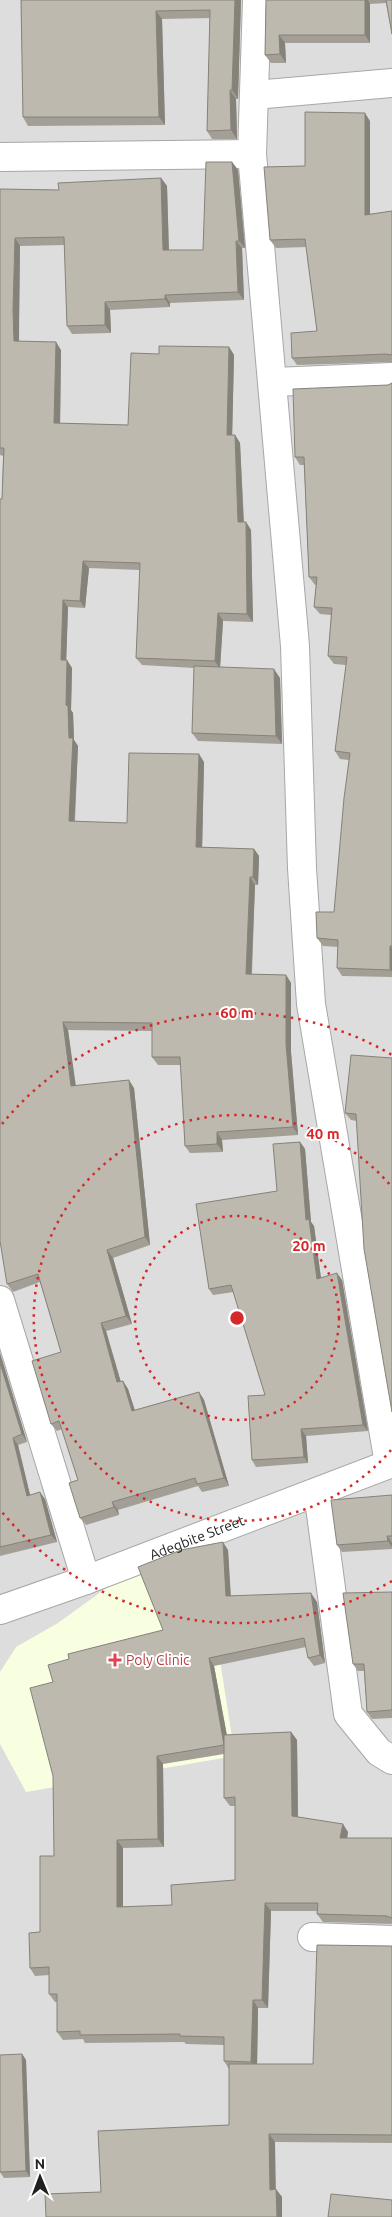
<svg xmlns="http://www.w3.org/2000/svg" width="392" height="2217" viewBox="0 0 392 2217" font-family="Ubuntu,sans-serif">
  <rect width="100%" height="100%" fill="#f1f0e6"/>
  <rect fill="#dedddd" x="0" y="0" width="392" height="2217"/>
  <path fill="#f8ffe1" d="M 185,1551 L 215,1629 L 235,1756 L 26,1792 L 0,1744 L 0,1672 L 16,1647 L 58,1623 L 123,1576 Z"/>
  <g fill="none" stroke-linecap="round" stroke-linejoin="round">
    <defs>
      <g id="minor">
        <path d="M 257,0 L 252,154 L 295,646 L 302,868 L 311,1004 L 389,1464"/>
        <path d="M 254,95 L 392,83"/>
        <path d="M 0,157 L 252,154"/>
        <path d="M 274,382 L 392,377"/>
        <path d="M 0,1300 L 86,1580"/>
        <path d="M 318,1492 L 348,1714 L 379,1752 L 392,1760"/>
        <path id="s1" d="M 0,1610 L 86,1580 L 392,1463"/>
        <path d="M 312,1937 L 392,1940"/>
      </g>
    </defs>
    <use href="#minor" stroke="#a7a7a7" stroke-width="30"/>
    <use href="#minor" stroke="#fff" stroke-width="28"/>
  </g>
  <g fill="#a39f96" fill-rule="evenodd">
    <path d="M 21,0 L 241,0 L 238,99 L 236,99 L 237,139 L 212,139 L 207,131 L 210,18 L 162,19 L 165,125 L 28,126 L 23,117 Z"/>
    <path d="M 266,0 L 392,0 L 392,35 L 386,3 L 370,4 L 370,43 L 285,43 L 286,63 L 271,63 L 265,55 Z"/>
    <path d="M 370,121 L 370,214 L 392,211 L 392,362 L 297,365 L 292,358 L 317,331 L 306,247 L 276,248 L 270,240 L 305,166 Z"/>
    <path d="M 232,162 L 238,170 L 245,248 L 242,248 L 244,300 L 170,303 L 170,307 L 110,310 L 111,333 L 72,334 L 67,326 L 65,245 L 20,246 L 19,341 L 61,350 L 60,423 L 128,425 L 159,354 L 229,347 L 234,355 L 232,435 L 235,435 L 240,443 L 244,522 L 246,522 L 251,530 L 253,622 L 223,621 L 220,667 L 280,678 L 282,744 L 198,741 L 192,733 L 194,668 L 142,665 L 136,658 L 140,570 L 89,568 L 85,608 L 68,607 L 66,660 L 72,668 L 71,710 L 73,713 L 74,740 L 78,746 L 75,822 L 127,823 L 204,762 L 202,847 L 254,849 L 259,856 L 258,885 L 255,885 L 252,974 L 286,975 L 291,983 L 291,1052 L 298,1135 L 222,1140 L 223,1152 L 190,1153 L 185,1146 L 181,1065 L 158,1065 L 152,1057 L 152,1031 L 68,1030 L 75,1086 L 134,1088 L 150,1245 L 113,1258 L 132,1324 L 106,1331 L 121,1382 L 123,1381 L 128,1389 L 135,1410 L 199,1392 L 204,1400 L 229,1486 L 202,1492 L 198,1486 L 118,1510 L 119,1515 L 86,1525 L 80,1518 L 78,1480 L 62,1429 L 57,1431 L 51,1424 L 61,1352 L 40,1282 L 13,1292 L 7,1284 L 2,499 L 3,456 L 0,455 L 0,189 L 59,190 L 161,178 L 167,186 L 169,250 L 203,250 Z"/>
    <path d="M 392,383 L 392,977 L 342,976 L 337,968 L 338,947 L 323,946 L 317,938 L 334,912 L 349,760 L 340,759 L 335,751 L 346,665 L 334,664 L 328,656 L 331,615 L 320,614 L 314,607 L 316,585 L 315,585 L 309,577 L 304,465 L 300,465 L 295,457 L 388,385 Z"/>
    <path d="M 392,1058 L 357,1121 L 351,1120 L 345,1113 Z"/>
    <path d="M 300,1142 L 305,1149 L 311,1222 L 314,1226 L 321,1278 L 342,1280 L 368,1431 L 306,1436 L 308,1463 L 256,1467 L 252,1460 L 265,1395 L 234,1292 L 213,1295 L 209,1289 L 277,1191 Z"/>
    <path d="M 0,1353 L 27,1442 L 18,1445 L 30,1495 L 45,1499 L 57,1542 L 0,1556 Z"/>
    <path d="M 392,1495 L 392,1549 L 342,1552 L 337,1545 Z"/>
    <path d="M 228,1550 L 231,1596 L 317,1602 L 325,1663 L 314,1666 L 308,1658 L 306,1647 L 214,1666 L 227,1735 L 291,1732 L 297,1740 L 298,1817 L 348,1832 L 347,1838 L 392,1838 L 392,1924 L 323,1922 L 317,1914 L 318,1911 L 271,1911 L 268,2008 L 258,2008 L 257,2064 L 313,2064 L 392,1946 L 392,2143 L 275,2142 L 275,2189 L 282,2197 L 282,2217 L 46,2217 L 101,2192 L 229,2125 L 229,2069 L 224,2061 L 224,2045 L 186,2044 L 184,2042 L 85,2043 L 83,2039 L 63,2040 L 57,2032 L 57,2002 L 55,2002 L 49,1994 L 49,1975 L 35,1976 L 30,1968 L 40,1932 L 54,1856 L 53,1682 L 69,1659 L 163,1630 ZM 224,1754 L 224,1798 L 230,1806 L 235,1806 L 235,1880 L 172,1905 L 123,1907 L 123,1848 L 164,1847 L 163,1764 Z"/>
    <path d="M 392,1592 L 392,1718 L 372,1719 L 367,1712 L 364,1671 L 358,1671 L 353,1664 Z"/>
    <path d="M 22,2054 L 26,2060 L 30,2177 L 4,2178 L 0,2172 Z"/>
  </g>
  <g fill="#85827a">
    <path d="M 235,0 L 241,0 L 238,99 L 232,90 Z"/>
    <path d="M 365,0 L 368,0 L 370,4 L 370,43 L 365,35 Z"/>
    <path d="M 156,11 L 162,19 L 165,125 L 159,117 Z"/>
    <path d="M 279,35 L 285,43 L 286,63 L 280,54 Z"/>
    <path d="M 230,90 L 236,99 L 237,139 L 231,130 Z"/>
    <path d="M 365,113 L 370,121 L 370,223 L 365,215 Z"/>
    <path d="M 232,162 L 238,170 L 245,248 L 239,241 Z"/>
    <path d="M 161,178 L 167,186 L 169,257 L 163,250 Z"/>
    <path d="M 15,238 L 20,246 L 19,318 L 19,348 L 14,341 L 13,310 Z"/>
    <path d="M 236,241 L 242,248 L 244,300 L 238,292 Z"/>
    <path d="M 165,295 L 170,303 L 170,307 L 165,299 Z"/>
    <path d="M 105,302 L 110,310 L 111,333 L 105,325 Z"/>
    <path d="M 56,342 L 61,350 L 60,430 L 54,423 Z"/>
    <path d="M 229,347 L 234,355 L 232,443 L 227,435 Z"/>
    <path d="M 235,435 L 240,443 L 244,530 L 238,522 Z"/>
    <path d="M 246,522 L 251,530 L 253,622 L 247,614 Z"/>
    <path d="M 83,561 L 89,568 L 85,608 L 80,601 Z"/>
    <path d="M 63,600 L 68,607 L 66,668 L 61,660 Z"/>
    <path d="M 218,613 L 223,621 L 220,669 L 215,661 Z"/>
    <path d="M 67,660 L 72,668 L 71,710 L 73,713 L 74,740 L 78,746 L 74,829 L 69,821 L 66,705 Z"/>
    <path d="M 274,669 L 280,678 L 282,744 L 276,736 Z"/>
    <path d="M 199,754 L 204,762 L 202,855 L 196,847 Z"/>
    <path d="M 254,849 L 259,856 L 258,885 L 253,877 Z"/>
    <path d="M 250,877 L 255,885 L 251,982 L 246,974 Z"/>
    <path d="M 390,946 L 392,948 L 392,972 L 390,970 Z"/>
    <path d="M 286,975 L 291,983 L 291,1052 L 298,1135 L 293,1127 L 286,1044 Z"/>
    <path d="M 63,1022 L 68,1030 L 77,1094 L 71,1086 Z"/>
    <path d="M 129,1080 L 134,1088 L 150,1245 L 145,1237 Z"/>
    <path d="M 217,1132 L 222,1140 L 223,1152 L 217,1144 Z"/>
    <path d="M 300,1142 L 305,1149 L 311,1222 L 314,1226 L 322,1286 L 317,1279 L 306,1220 Z"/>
    <path d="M 107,1250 L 113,1258 L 132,1324 L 126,1316 Z"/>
    <path d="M 337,1273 L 342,1280 L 368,1431 L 363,1425 Z"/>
    <path d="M 101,1323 L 106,1331 L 123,1390 L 117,1382 Z"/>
    <path d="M 0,1353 L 27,1442 L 22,1434 L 0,1363 Z"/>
    <path d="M 123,1381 L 128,1389 L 137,1418 L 132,1411 Z"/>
    <path d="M 199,1392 L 204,1400 L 229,1486 L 224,1478 Z"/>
    <path d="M 301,1429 L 306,1436 L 308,1463 L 304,1457 Z"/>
    <path d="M 13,1438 L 18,1445 L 32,1503 L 27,1496 Z"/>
    <path d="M 40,1492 L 45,1499 L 57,1542 L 51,1535 Z"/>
    <path d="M 112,1502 L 118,1510 L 119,1515 L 114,1507 Z"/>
    <path d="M 387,1536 L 392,1543 L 392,1547 L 388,1541 Z"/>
    <path d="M 223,1542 L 228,1550 L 231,1604 L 226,1596 Z"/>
    <path d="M 311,1593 L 317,1602 L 325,1663 L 320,1655 Z"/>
    <path d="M 209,1658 L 214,1666 L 230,1753 L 224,1745 Z"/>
    <path d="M 291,1732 L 297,1740 L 298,1824 L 292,1816 Z"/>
    <path d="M 157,1756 L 163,1764 L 164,1847 L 158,1839 Z"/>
    <path d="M 343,1824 L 348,1832 L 346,1846 L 340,1838 Z"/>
    <path d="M 117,1840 L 123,1848 L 123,1915 L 117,1907 Z"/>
    <path d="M 265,1903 L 271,1911 L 268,2008 L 262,2000 Z"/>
    <path d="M 253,2000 L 258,2008 L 257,2070 L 251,2062 Z"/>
    <path d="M 22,2054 L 26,2060 L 30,2177 L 26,2171 Z"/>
    <path d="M 269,2134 L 275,2142 L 276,2198 L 270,2190 Z"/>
    <path d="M 276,2189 L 282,2197 L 282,2217 L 277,2217 Z"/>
  </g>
  <g fill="#beb9af" stroke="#85827a">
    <path d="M 21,0 L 235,0 L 232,90 L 230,90 L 231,130 L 207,131 L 210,10 L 156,11 L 159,117 L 23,117 Z"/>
    <path d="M 266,0 L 365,0 L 365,35 L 279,35 L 280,54 L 265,55 Z"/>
    <path d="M 386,0 L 392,0 L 392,34 Z"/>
    <path d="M 305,112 L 365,113 L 365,215 L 392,211 L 392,355 L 386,354 L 292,358 L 291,333 L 317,331 L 305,239 L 270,240 L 264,167 L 305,166 Z"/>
    <path d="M 206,162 L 232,162 L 239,241 L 236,241 L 238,292 L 165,295 L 165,299 L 105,302 L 105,325 L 67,326 L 64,237 L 15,238 L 13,310 L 14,341 L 56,342 L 54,423 L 128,425 L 131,353 L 159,354 L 159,346 L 229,347 L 227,435 L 235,435 L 238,522 L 246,522 L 247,614 L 218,613 L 215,661 L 136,658 L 140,563 L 83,561 L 80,601 L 63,600 L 61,660 L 67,660 L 66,705 L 68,706 L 69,738 L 73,738 L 69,821 L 127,823 L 129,753 L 199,754 L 196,847 L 254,849 L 253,877 L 250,877 L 246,974 L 286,975 L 286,1044 L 293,1127 L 217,1132 L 217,1144 L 185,1146 L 180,1057 L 152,1057 L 152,1023 L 63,1022 L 71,1086 L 129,1080 L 145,1237 L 107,1250 L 126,1316 L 101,1323 L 117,1382 L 123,1381 L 132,1411 L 199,1392 L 224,1478 L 197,1484 L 195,1478 L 112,1502 L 114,1507 L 80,1518 L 69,1483 L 78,1480 L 59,1421 L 51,1424 L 32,1361 L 61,1352 L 38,1274 L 7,1284 L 0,1241 L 0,499 L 2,499 L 4,448 L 0,448 L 0,189 L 59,190 L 58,183 L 161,178 L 163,250 L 203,250 Z"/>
    <path d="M 392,383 L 392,946 L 390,946 L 390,970 L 337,968 L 338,940 L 317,938 L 316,912 L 334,912 L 344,798 L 350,753 L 335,751 L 347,657 L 328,656 L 332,608 L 314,607 L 317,577 L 309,577 L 304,457 L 295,457 L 293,389 L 388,385 Z"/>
    <path d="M 194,666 L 274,669 L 276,736 L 192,733 Z"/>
    <path d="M 351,1055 L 392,1058 L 392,1412 L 364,1249 L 356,1114 L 345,1113 Z"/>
    <path d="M 300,1142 L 306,1220 L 309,1219 L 317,1279 L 337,1273 L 363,1425 L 301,1429 L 304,1457 L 252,1460 L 248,1396 L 265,1395 L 231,1285 L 209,1289 L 196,1204 L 277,1191 L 273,1144 Z"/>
    <path d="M 0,1363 L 22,1434 L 13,1438 L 27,1496 L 40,1492 L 51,1535 L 0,1547 Z"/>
    <path d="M 392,1495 L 392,1536 L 387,1536 L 388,1541 L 337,1545 L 331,1500 Z"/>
    <path d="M 223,1542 L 226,1596 L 311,1593 L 320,1655 L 308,1658 L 304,1638 L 209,1658 L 224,1745 L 157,1756 L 158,1839 L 117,1840 L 117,1907 L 172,1905 L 171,1885 L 235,1880 L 235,1797 L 224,1798 L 224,1735 L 291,1732 L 292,1816 L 343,1824 L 340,1838 L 392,1838 L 392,1918 L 387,1916 L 317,1914 L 318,1903 L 265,1903 L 262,2000 L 253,2000 L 251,2062 L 224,2061 L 224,2037 L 180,2036 L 180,2034 L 80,2035 L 80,2031 L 57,2032 L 57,1994 L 49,1994 L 49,1967 L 30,1968 L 29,1933 L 40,1932 L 40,1856 L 54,1856 L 53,1776 L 30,1688 L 53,1682 L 48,1665 L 69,1659 L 68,1654 L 163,1630 L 138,1567 L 181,1550 Z"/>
    <path d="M 392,1592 L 392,1710 L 367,1712 L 364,1664 L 353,1664 L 343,1593 Z"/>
    <path d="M 317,1945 L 392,1946 L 392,2135 L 269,2134 L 270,2190 L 276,2189 L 277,2217 L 46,2217 L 45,2194 L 101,2192 L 98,2131 L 229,2125 L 229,2064 L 313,2064 Z"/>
    <path d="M 22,2054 L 26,2171 L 0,2172 L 0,2055 Z"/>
    <path d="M 331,2194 L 392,2200 L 392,2217 L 328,2217 Z"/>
  </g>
  <g fill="none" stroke="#d62828" stroke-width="2.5" stroke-dasharray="2.5 5">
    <circle cx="237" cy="1318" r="102"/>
    <path d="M391 1450A203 203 0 1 1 391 1186"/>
    <path d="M392 1581A305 305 0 0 1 2 1512M2 1124A305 305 0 0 1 392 1055"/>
  </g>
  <path fill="#e0444e" stroke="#fff" stroke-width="2" d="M112.5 1652.5h5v5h5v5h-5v5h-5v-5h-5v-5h5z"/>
  <g text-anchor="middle" stroke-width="4" stroke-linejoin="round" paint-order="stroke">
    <g font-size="14" fill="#202020" stroke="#fff">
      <text dy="5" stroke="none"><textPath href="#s1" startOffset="210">Adegbite Street</textPath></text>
    </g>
    <g font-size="14" fill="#be3a42" stroke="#fff" text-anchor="start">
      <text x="126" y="1665">Poly Clinic</text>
    </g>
  </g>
  <circle cx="237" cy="1318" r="8" fill="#d62828" stroke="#fff" stroke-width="2.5"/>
  <g font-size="15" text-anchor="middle" font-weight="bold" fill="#d62828" stroke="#fff" stroke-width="4" stroke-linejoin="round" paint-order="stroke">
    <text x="237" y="1018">60 m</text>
    <text x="323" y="1139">40 m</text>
    <text x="309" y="1251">20 m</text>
  </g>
  <g transform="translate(40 2177) rotate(359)" stroke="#ffffff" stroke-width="4" paint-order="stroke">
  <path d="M0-4L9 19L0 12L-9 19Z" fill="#202020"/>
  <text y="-8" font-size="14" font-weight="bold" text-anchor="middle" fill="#202020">N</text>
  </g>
</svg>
